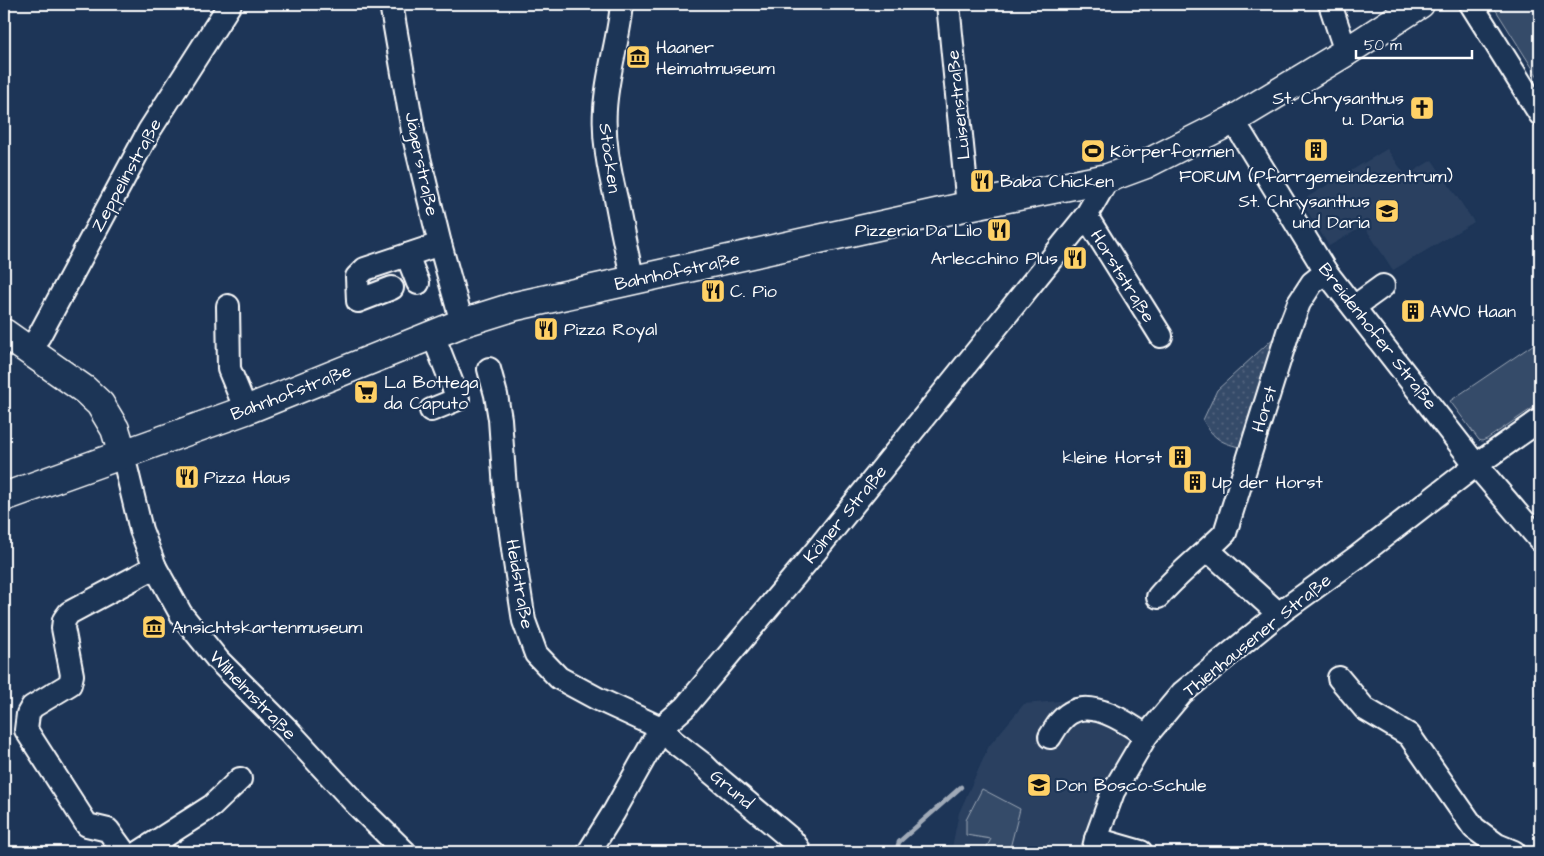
<svg xmlns="http://www.w3.org/2000/svg" width="1544" height="856" viewBox="0 0 1544 856" font-family="'Architects Daughter',sans-serif">
  <defs>
    <pattern id="grass-dots" width="8" height="8" patternUnits="userSpaceOnUse" patternTransform="scale(1.25)"><rect width="8" height="8" fill="#364b69"/><path d="M2 2h.1M6 6h.1" fill="none" stroke="#546680" stroke-width="1.8" stroke-linecap="round"/></pattern>
  </defs>
  <rect width="100%" height="100%" fill="#1d3557"/>
  <filter id="ink" filterUnits="userSpaceOnUse"><feTurbulence type="fractalNoise" baseFrequency=".02" numOctaves="2"/><feDisplacementMap in="SourceGraphic" scale="10" xChannelSelector="R" yChannelSelector="G"/><feConvolveMatrix kernelMatrix="1 2 1 2 8 2 1 2 1" color-interpolation-filters="sRGB"/></filter>
  <g filter="url(#ink)">
    <g fill="#2a4161">
      <path d="M 1387,149 L 1406,176 L 1432,160 L 1474,222 L 1393,270 L 1364,226 L 1329,246 L 1301,201 Z"/>
      <path d="M 1072,700 L 1113,702 L 1146,718 L 1118,758 L 1092,811 L 1082,852 L 951,852 L 959,813 L 989,746 L 1024,704 Z"/>
    </g>
    <path fill="url(#grass-dots)" stroke="#9aa5b4" d="M 1278,334 L 1243,448 C 1222,443 1214,440 1203,420 L 1217,390 Z"/>
    <g fill="#364b69" stroke="#9aa5b4">
      <path d="M 1492,4 L 1540,4 L 1540,80 Z"/>
      <path d="M 1540,340 L 1540,403 L 1487,439 L 1482,441 L 1479,440 L 1450,401 Z"/>
      <path d="M 982,789 L 1020,809 L 1009,852 L 984,852 L 991,839 L 966,835 L 966,820 Z"/>
    </g>
    <g fill="none" stroke-linecap="round" stroke-linejoin="round">
      <path stroke="#a0aab8" stroke-width="4.5" d="M 896,852 L 899,842 L 961,787"/>
      <defs>
        <g id="minor">
          <path d="M 391,4 L 414,137 L 440,244 L 462,323"/>
          <path d="M 622,4 C 619,39 607,73 605,109 C 603,140 609,169 616,199 C 621,226 627,254 633,281"/>
          <path d="M 948,4 L 968,206"/>
          <path d="M 1330,4 L 1346,52"/>
          <path d="M 1471,4 L 1540,114"/>
          <path d="M 1233,120 L 1326,272 L 1476,465 L 1540,540"/>
          <path d="M 1086,216 L 1161,336"/>
          <path d="M 407,255 L 418,283"/>
          <path d="M 392,288 L 358,301 L 357,277 L 365,269 L 440,244"/>
          <path d="M 228,306 L 229,369 L 246,410"/>
          <path d="M 1354,307 L 1383,286"/>
          <path d="M 29,351 L 39,336 L 149,131 L 230,4"/>
          <path d="M 489,369 L 496,395 L 500,419 L 505,489 L 514,556 L 524,621 L 536,654 L 559,678 L 598,699 L 661,728 L 673,741 L 703,764 L 711,772 L 792,840 L 798,848 L 799,852"/>
          <path d="M 431,410 L 458,399 L 433,335"/>
          <path d="M 123,455 L 141,530 L 155,567 L 181,614 L 218,660 L 288,730 L 358,806 L 405,852"/>
          <path d="M 1208,550 L 1279,614"/>
          <path d="M 1158,597 C 1178,573 1203,555 1225,533 L 1289,329 L 1299,303 L 1312,283 L 1326,272"/>
          <path d="M 1339,678 L 1365,709 L 1409,735 L 1474,828 L 1497,845 L 1514,852"/>
          <path d="M 1050,737 C 1055,729 1061,718 1070,713 C 1092,699 1128,723 1146,736"/>
          <path d="M 1096,839 L 1141,852"/>
          <path d="M 124,852 L 108,830 L 87,825 L 26,730 L 28,714 L 32,707 L 70,684 L 72,675 L 63,628 L 64,620 L 69,613 L 155,567"/>
          <path d="M 140,852 L 212,806 L 240,779"/>
          <path d="M 589,852 L 614,812 L 661,728 L 685,707 L 815,552 L 1086,216 L 1108,178"/>
          <path d="M 1093,852 L 1096,839 L 1113,792 L 1146,736 L 1182,693 L 1281,612 L 1357,557 L 1476,465 L 1540,420"/>
        </g>
        <g id="major">
          <path d="M 4,333 L 85,390 L 100,404 L 115,429 L 123,455"/>
          <path d="M 4,497 L 246,410 L 462,323 L 516,306 L 968,206 L 1108,178 L 1146,164 L 1233,120 L 1346,52 L 1420,4"/>
        </g>
      </defs>
      <use href="#minor" stroke="#fff" stroke-width="26"/>
      <use href="#major" stroke="#fff" stroke-width="31"/>
      <use href="#minor" stroke="#1d3557" stroke-width="22"/>
      <use href="#major" stroke="#1d3557" stroke-width="28"/>
    </g>
  </g>
  <defs>
    <symbol id="museum-square" viewBox="-11 -11 22 22"><rect x="-9" y="-9" width="18" height="18" rx="4" fill="#ffd166" stroke="#1d3557"/><path d="M0-6L6-3V-2H-6V-3ZM-5-1h2V3h-2ZM-1-1h2V3h-2ZM3-1h2V3H3ZM-6 4H6V6H-6Z" fill="#111"/></symbol>
    <symbol id="church-square" viewBox="-11 -11 22 22"><rect x="-9" y="-9" width="18" height="18" rx="4" fill="#ffd166" stroke="#1d3557"/><path d="M-1.2-6h2.4v3.5h3.3v2.4h-3.3V6h-2.4V-.1h-3.3v-2.4h3.3Z" fill="#111"/></symbol>
    <symbol id="building-square" viewBox="-11 -11 22 22"><rect x="-9" y="-9" width="18" height="18" rx="4" fill="#ffd166" stroke="#1d3557"/><path d="M-4-6H4V6H1V3H-1V6H-4ZM-2.5-4.3h1.7v1.8h-1.7ZM.8-4.3h1.7v1.8H.8ZM-2.5-1h1.7V.8h-1.7ZM.8-1h1.7V.8H.8Z" fill="#111"/></symbol>
    <symbol id="stadium-square" viewBox="-11 -11 22 22"><rect x="-9" y="-9" width="18" height="18" rx="4" fill="#ffd166" stroke="#1d3557"/><path d="M0-5a6.5 5 0 1 0 0 10a6.5 5 0 1 0 0-10ZM-3.5-1.8h7v3.6h-7Z" fill="#111"/></symbol>
    <symbol id="restaurant-square" viewBox="-11 -11 22 22"><rect x="-9" y="-9" width="18" height="18" rx="4" fill="#ffd166" stroke="#1d3557"/><path d="M-5-6h1v4h1v-4h1v4h1v-4h1v5L-1.5 .5V6h-2V.5L-5-1ZM5-6V6H3V1.5H1.5Q1.5-4 5-6Z" fill="#111"/></symbol>
    <symbol id="school-square" viewBox="-11 -11 22 22"><rect x="-9" y="-9" width="18" height="18" rx="4" fill="#ffd166" stroke="#1d3557"/><path d="M0-5L7-2L0 1L-7-2ZM-4 1L0 2.5L4 1V4Q0 6-4 4Z" fill="#111"/></symbol>
    <symbol id="supermarket-square" viewBox="-11 -11 22 22"><rect x="-9" y="-9" width="18" height="18" rx="4" fill="#ffd166" stroke="#1d3557"/><path d="M-6-5.5h2.5l.6 2H6L4.5 2H-2.5L-4.4-4H-6ZM-1.5 3.2a1.3 1.3 0 1 0 .1 0ZM3 3.2a1.3 1.3 0 1 0 .1 0Z" fill="#111"/></symbol>
  </defs>
  <g fill-rule="evenodd">
    <use href="#museum-square" x="624" y="43" width="28" height="28"/>
    <use href="#church-square" x="1408" y="94" width="28" height="28"/>
    <use href="#building-square" x="1302" y="136" width="28" height="28"/>
    <use href="#stadium-square" x="1079" y="137" width="28" height="28"/>
    <use href="#restaurant-square" x="968" y="167" width="28" height="28"/>
    <use href="#school-square" x="1373" y="197" width="28" height="28"/>
    <use href="#restaurant-square" x="985" y="216" width="28" height="28"/>
    <use href="#restaurant-square" x="1061" y="244" width="28" height="28"/>
    <use href="#restaurant-square" x="699" y="277" width="28" height="28"/>
    <use href="#building-square" x="1399" y="297" width="28" height="28"/>
    <use href="#restaurant-square" x="532" y="315" width="28" height="28"/>
    <use href="#supermarket-square" x="352" y="378" width="28" height="28"/>
    <use href="#building-square" x="1166" y="443" width="28" height="28"/>
    <use href="#restaurant-square" x="173" y="463" width="28" height="28"/>
    <use href="#building-square" x="1181" y="468" width="28" height="28"/>
    <use href="#museum-square" x="140" y="613" width="28" height="28"/>
    <use href="#school-square" x="1025" y="771" width="28" height="28"/>
  </g>
  <g text-anchor="middle" stroke-width="4.5" stroke-linejoin="round" paint-order="stroke">
    <g font-size="18" fill="#fff" stroke="#1d3557" text-anchor="start">
      <text x="656" y="53">Haaner<tspan x="656" dy="21">Heimatmuseum</tspan></text>
      <text x="1404" y="104" text-anchor="end">St. Chrysanthus<tspan x="1404" dy="21">u. Daria</tspan></text>
      <text x="1110" y="157">Körperformen</text>
      <text x="1316" y="182" text-anchor="middle">FORUM (Pfarrgemeindezentrum)</text>
      <text x="1000" y="187">Baba Chicken</text>
      <text x="1370" y="207" text-anchor="end">St. Chrysanthus<tspan x="1370" dy="21">und Daria</tspan></text>
      <text x="982" y="236" text-anchor="end">Pizzeria Da Lilo</text>
      <text x="1058" y="264" text-anchor="end">Arlecchino Plus</text>
      <text x="730" y="297">C. Pio</text>
      <text x="1430" y="317">AWO Haan</text>
      <text x="564" y="335">Pizza Royal</text>
      <text x="384" y="388">La Bottega<tspan x="384" dy="21">da Caputo</tspan></text>
      <text x="1162" y="463" text-anchor="end">kleine Horst</text>
      <text x="204" y="483">Pizza Haus</text>
      <text x="1212" y="488">Up der Horst</text>
      <text x="172" y="633">Ansichtskartenmuseum</text>
      <text x="1056" y="791">Don Bosco-Schule</text>
    </g>
    <g font-size="18" fill="#fff" stroke="#1d3557">
      <text transform="translate(958 105) rotate(-96)" y="6">Luisenstraße</text>
      <text transform="translate(610 158) rotate(82)" y="6">Stöcken</text>
      <text transform="translate(422 164) rotate(78)" y="6">Jägerstraße</text>
      <text transform="translate(126 175) rotate(-61)" y="6">Zeppelinstraße</text>
      <text transform="translate(677 271) rotate(-12)" y="6">Bahnhofstraße</text>
      <text transform="translate(1123 276) rotate(58)" y="6">Horststraße</text>
      <text transform="translate(1378 336) rotate(52)" y="6">Breidenhofer Straße</text>
      <text transform="translate(291 392) rotate(-21)" y="6">Bahnhofstraße</text>
      <text transform="translate(1264 409) rotate(-73)" y="6">Horst</text>
      <text transform="translate(845 514) rotate(-51)" y="6">Kölner Straße</text>
      <text transform="translate(520 584) rotate(80)" y="6">Heidstraße</text>
      <text transform="translate(1257 635) rotate(-39)" y="6">Thienhausener Straße</text>
      <text transform="translate(253 695) rotate(46)" y="6">Wilhelmstraße</text>
      <text transform="translate(732 789) rotate(40)" y="6">Grund</text>
    </g>
  </g>
  <rect width="1544" height="856" fill="none" stroke="#1d3557" stroke-width="20"/>
  <rect x="10" y="10" width="1524" height="836" fill="none" stroke="#fff" stroke-width="2" filter="url(#ink)"/>
  <path d="M1356 50v8h116v-8" fill="none" stroke="#ffffff" stroke-width="2.5"/>
  <text x="1364" y="50" font-size="15" fill="#ffffff" stroke="#1d3557" stroke-width="4" paint-order="stroke">50 m</text>
</svg>
